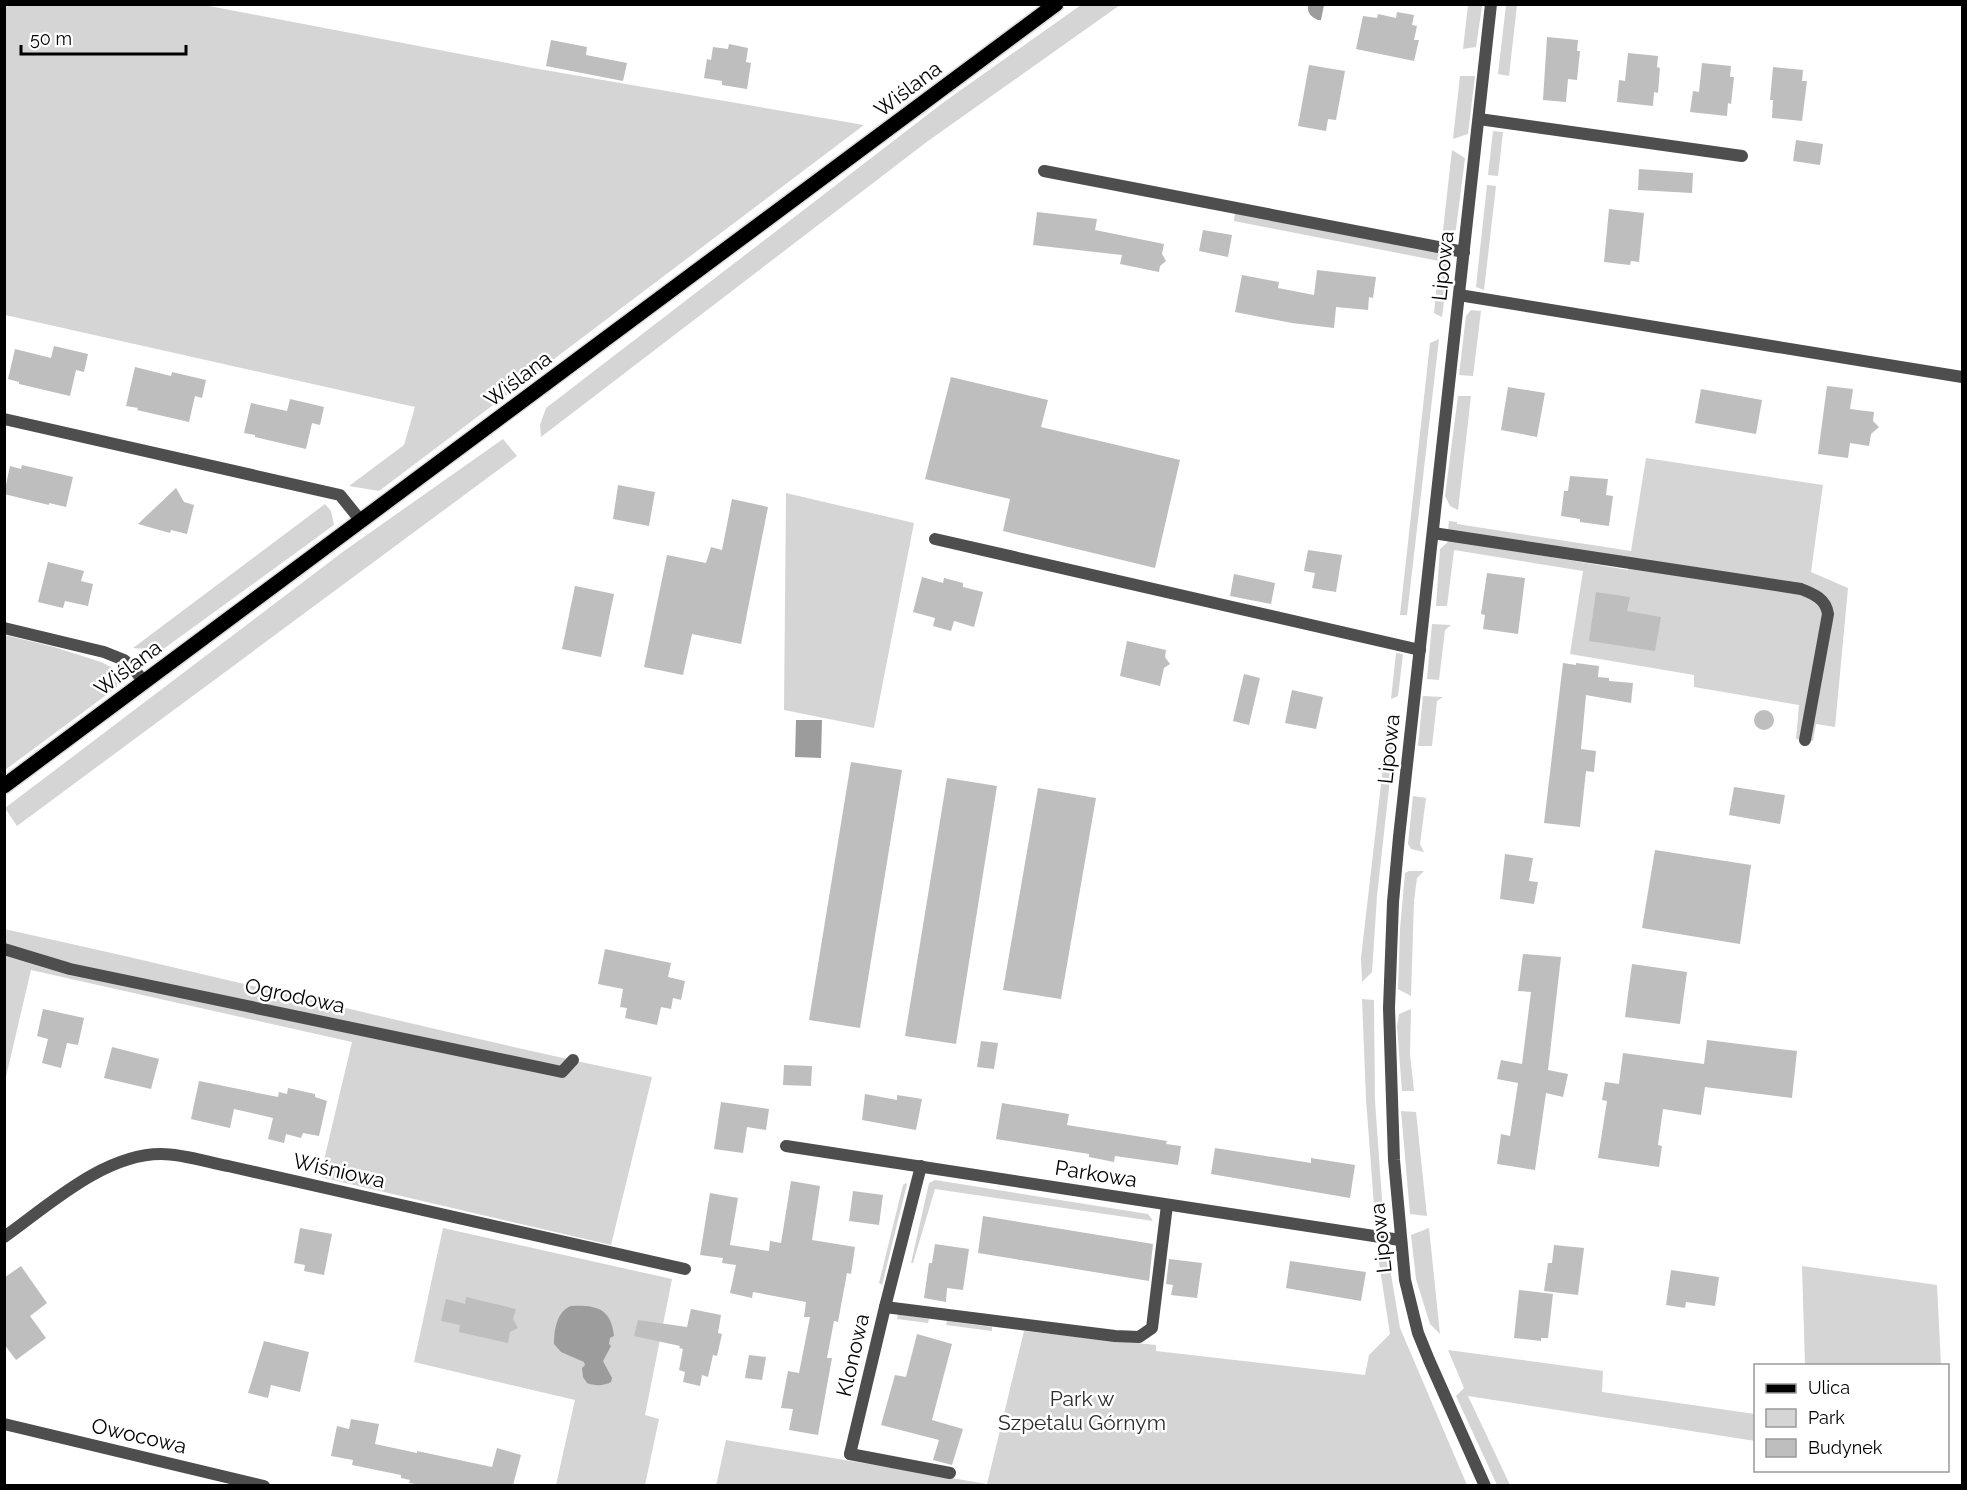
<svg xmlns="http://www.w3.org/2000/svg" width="1967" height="1490" viewBox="0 0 1967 1490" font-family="Raleway,sans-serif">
  <rect width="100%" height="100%" fill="#fff"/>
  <g fill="#d5d5d5">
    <path d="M 5,4 L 204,5 L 533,68 L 864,125 L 379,491 L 349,486 L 404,445 L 415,407 L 5,315 Z"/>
    <path d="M 1081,5 L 1120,5 L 928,141 L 541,437 L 540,425 L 546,408 L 944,102 Z"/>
    <path d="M 1468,5 L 1482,6 L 1476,47 L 1463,49 Z"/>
    <path d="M 1506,5 L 1517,5 L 1509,76 L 1498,74 Z"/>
    <path d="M 1460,76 L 1475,76 L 1468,134 L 1453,139 Z"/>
    <path d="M 1493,131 L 1503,132 L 1498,176 L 1488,175 Z"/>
    <path d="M 1452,150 L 1465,158 L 1456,229 L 1450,238 L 1442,239 Z"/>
    <path d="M 1487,185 L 1496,186 L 1484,290 L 1476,287 Z"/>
    <path d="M 1235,212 L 1450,255 L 1442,317 L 1434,313 L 1439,261 L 1234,221 Z"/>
    <path d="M 1471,310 L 1481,311 L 1473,376 L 1459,375 L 1466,316 Z"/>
    <path d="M 1439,339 L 1407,615 L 1400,615 L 1430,343 Z"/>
    <path d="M 1458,396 L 1471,396 L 1458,510 L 1450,506 L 1445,496 Z"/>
    <path d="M 503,439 L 517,456 L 17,826 L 5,808 L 344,551 Z"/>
    <path d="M 1646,458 L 1823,485 L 1811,572 L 1848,588 L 1835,727 L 1816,724 L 1813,741 L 1796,739 L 1799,705 L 1694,687 L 1694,675 L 1570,654 L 1583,571 L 1454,550 L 1447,606 L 1436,606 L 1440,549 L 1450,540 L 1628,570 L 1630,559 L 1448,531 L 1449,521 L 1457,522 L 1457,524 L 1631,551 Z"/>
    <path d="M 786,493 L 914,523 L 874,728 L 784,710 Z"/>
    <path d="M 325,504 L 331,511 L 334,525 L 162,650 L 133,648 Z"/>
    <path d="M 1432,624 L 1451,625 L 1445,630 L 1439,680 L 1427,679 Z"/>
    <path d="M 5,635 L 54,647 L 101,662 L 111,667 L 117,677 L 117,687 L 5,770 Z"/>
    <path d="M 1396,653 L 1403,654 L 1398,696 L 1391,699 Z"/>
    <path d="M 1423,696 L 1443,697 L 1437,701 L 1432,746 L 1418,746 Z"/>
    <path d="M 1389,715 L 1397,716 L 1377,896 L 1372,972 L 1362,982 L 1361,958 Z"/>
    <path d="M 1413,796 L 1426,798 L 1420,844 L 1424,852 L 1411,849 L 1408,844 Z"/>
    <path d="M 1409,871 L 1424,871 L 1417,878 L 1414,901 L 1411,996 L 1398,989 L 1400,929 L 1405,873 Z"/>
    <path d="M 4,929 C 221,976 435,1032 652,1077 L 611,1245 L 320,1177 L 352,1042 L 31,970 L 5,1081 Z"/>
    <path d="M 1362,999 L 1374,1000 L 1375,1101 L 1383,1213 L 1375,1219 L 1366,1099 Z"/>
    <path d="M 1411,1009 L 1410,1054 L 1414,1091 L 1402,1091 L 1397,1026 L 1399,1014 Z"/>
    <path d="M 1401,1111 L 1416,1112 L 1427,1216 L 1410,1214 Z"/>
    <path d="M 935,1180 L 1148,1214 L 1153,1221 L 935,1189 L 913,1263 L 911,1263 L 929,1183 Z"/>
    <path d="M 906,1183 L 907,1184 L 882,1285 L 879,1283 L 903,1185 Z"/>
    <path d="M 443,1228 L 672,1279 L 645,1415 L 659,1419 L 645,1485 L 556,1485 L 575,1400 L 414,1362 Z"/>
    <path d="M 1429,1228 L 1440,1334 L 1430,1324 L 1416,1279 L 1411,1235 Z"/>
    <path d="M 1382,1255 L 1389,1262 L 1400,1328 L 1467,1485 L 716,1486 L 726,1440 L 987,1484 L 1024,1331 L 1156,1345 L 1156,1351 L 1365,1375 L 1369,1355 L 1390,1334 L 1378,1256 Z"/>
    <path d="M 1802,1266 L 1937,1285 L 1941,1365 L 1805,1365 Z"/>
    <path d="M 898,1314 L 929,1319 L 928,1323 L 897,1319 Z"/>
    <path d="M 947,1321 L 992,1327 L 992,1331 L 946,1325 Z"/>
    <path d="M 1448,1350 L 1603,1371 L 1602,1392 L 1755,1414 L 1755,1441 L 1468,1396 L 1510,1485 L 1497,1485 L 1456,1396 L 1464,1388 Z"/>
  </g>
  <g fill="#9c9c9c">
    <path d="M 1308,5 L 1324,5 L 1321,20 L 1318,20 C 1311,17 1307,13 1308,5 Z"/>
    <path d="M 796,720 L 822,720 L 821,758 L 795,757 Z"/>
    <path d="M 571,1306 C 596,1305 611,1308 614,1336 L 610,1338 L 609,1344 L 611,1346 L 603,1361 L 612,1378 L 611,1382 C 604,1386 595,1386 587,1383 L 583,1377 L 582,1368 L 585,1365 L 584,1362 L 561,1352 L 554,1344 C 554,1330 557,1311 571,1306 Z"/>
  </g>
  <g fill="#bebebe">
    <path d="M 1397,12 L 1414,15 L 1412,25 L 1417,26 L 1414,40 L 1419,40 L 1414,61 L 1356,49 L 1363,16 L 1377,18 L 1378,14 L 1396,18 Z"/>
    <path d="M 1547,37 L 1578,40 L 1577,51 L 1580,51 L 1577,80 L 1568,79 L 1566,102 L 1543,100 Z"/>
    <path d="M 551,40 L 587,47 L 586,55 L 627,63 L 623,81 L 546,66 Z"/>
    <path d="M 729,44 L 748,48 L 746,62 L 751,63 L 747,89 L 722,85 L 722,81 L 704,78 L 707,59 L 711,60 L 713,47 L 728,49 Z"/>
    <path d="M 1628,53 L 1658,56 L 1657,67 L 1660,68 L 1658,93 L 1654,92 L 1653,106 L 1617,102 L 1619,80 L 1625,81 Z"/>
    <path d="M 1702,63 L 1731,66 L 1730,77 L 1734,77 L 1731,104 L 1728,103 L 1727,116 L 1690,112 L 1693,91 L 1699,92 Z"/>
    <path d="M 1309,65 L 1345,71 L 1336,120 L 1328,119 L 1326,131 L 1298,126 Z"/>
    <path d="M 1773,67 L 1803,70 L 1802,81 L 1807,81 L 1802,121 L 1772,118 L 1773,100 L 1770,100 Z"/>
    <path d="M 1796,140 L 1823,144 L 1820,165 L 1793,161 Z"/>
    <path d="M 1639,169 L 1693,173 L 1692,193 L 1638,190 Z"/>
    <path d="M 1609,209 L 1644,213 L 1639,262 L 1631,261 L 1630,265 L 1604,262 Z"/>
    <path d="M 1037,212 L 1097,219 L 1095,230 L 1164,244 L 1162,254 L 1166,261 L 1160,266 L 1159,272 L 1120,264 L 1122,255 L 1033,245 Z"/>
    <path d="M 1203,230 L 1232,235 L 1228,257 L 1199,251 Z"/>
    <path d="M 1317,270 L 1376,277 L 1373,298 L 1369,297 L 1368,310 L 1336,307 L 1334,328 L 1292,323 L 1235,312 L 1242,275 L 1279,282 L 1278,288 L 1314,295 Z"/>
    <path d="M 54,346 L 88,354 L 84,372 L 76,370 L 70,396 L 19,384 L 19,382 L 8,379 L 15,349 L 51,358 Z"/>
    <path d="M 135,367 L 171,376 L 172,372 L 206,380 L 202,398 L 195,396 L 189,422 L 137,410 L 138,408 L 126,406 Z"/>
    <path d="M 951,377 L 1048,400 L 1041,427 L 1180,460 L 1155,568 L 1003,531 L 1010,499 L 925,479 Z"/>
    <path d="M 1827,386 L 1853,389 L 1850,409 L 1874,412 L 1873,421 L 1879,427 L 1871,434 L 1869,446 L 1850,443 L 1848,458 L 1818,454 Z"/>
    <path d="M 1508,387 L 1545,393 L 1537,437 L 1501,430 Z"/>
    <path d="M 1701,389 L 1762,400 L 1756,434 L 1695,423 Z"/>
    <path d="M 290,399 L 324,407 L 320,425 L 312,423 L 306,449 L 255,437 L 255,435 L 244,433 L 251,403 L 287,411 Z"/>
    <path d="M 22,465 L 73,477 L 66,507 L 49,503 L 49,505 L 4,494 L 10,466 L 21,469 Z"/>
    <path d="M 1570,476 L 1608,479 L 1606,495 L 1613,496 L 1609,526 L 1580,522 L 1580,519 L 1561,516 L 1564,491 L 1568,491 Z"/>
    <path d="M 618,485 L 655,492 L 649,526 L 613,519 Z"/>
    <path d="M 176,488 L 184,502 L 194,505 L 187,534 L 171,530 L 170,533 L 138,524 Z"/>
    <path d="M 732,499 L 768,507 L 741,644 L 692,634 L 683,675 L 644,667 L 667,555 L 706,563 L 711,547 L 722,550 Z"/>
    <path d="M 1308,550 L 1342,555 L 1336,592 L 1312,588 L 1315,573 L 1304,571 Z"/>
    <path d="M 48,562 L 84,571 L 81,581 L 93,584 L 88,606 L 65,601 L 63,608 L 38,602 Z"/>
    <path d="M 1487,573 L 1525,578 L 1518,634 L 1483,629 L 1485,615 L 1481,614 Z"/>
    <path d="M 1234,574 L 1275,583 L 1271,604 L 1230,596 Z"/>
    <path d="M 922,577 L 943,583 L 944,578 L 963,583 L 963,587 L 983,592 L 974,627 L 954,621 L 951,631 L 933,626 L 935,618 L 913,612 Z"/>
    <path d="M 575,586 L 614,594 L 601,657 L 562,649 Z"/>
    <path d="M 1596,592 L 1630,597 L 1627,611 L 1661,617 L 1655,651 L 1589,641 Z"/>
    <path d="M 1127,641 L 1166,650 L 1165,657 L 1170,664 L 1164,668 L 1160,686 L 1120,676 Z"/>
    <path d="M 1563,663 L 1576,665 L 1576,663 L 1599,666 L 1598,677 L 1609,678 L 1609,681 L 1633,683 L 1631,703 L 1586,695 L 1581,749 L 1596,751 L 1594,772 L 1586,771 L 1580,827 L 1544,823 Z"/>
    <path d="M 1244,674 L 1260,678 L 1249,725 L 1233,721 Z"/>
    <path d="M 1292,690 L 1323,697 L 1316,729 L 1285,723 Z"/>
    <circle cx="1764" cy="720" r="10"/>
    <path d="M 851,762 L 902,770 L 860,1028 L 809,1020 Z"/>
    <path d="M 947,778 L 997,786 L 956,1044 L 905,1036 Z"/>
    <path d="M 1734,787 L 1785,795 L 1780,824 L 1729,815 Z"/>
    <path d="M 1038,788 L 1096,798 L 1061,999 L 1003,990 Z"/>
    <path d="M 1655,850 L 1751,865 L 1740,944 L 1642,928 Z"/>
    <path d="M 1505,854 L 1533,858 L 1529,881 L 1538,882 L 1534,904 L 1500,899 Z"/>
    <path d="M 605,949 L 671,963 L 668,977 L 685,981 L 681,1000 L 673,998 L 671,1009 L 661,1007 L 657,1025 L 625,1018 L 627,1008 L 620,1007 L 623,989 L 598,984 Z"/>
    <path d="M 1523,954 L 1561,957 L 1548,1070 L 1568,1074 L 1563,1097 L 1546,1093 L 1535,1170 L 1497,1164 L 1501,1134 L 1510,1136 L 1518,1083 L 1497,1079 L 1501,1060 L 1522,1064 L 1531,992 L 1518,991 Z"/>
    <path d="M 1632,964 L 1687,972 L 1680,1024 L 1625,1017 Z"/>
    <path d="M 43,1009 L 84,1018 L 78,1045 L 67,1043 L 61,1068 L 42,1063 L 48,1039 L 37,1036 Z"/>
    <path d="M 1707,1040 L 1797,1051 L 1792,1098 L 1705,1087 L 1701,1115 L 1663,1109 L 1658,1145 L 1662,1146 L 1659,1167 L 1598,1158 L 1607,1101 L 1602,1100 L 1605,1082 L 1619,1084 L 1623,1053 L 1704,1064 Z"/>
    <path d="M 981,1041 L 998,1043 L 994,1069 L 977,1067 Z"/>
    <path d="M 112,1047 L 159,1059 L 151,1089 L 104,1078 Z"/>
    <path d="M 784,1065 L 812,1066 L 811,1086 L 783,1085 Z"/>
    <path d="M 199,1081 L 278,1097 L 279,1092 L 287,1094 L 288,1088 L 315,1094 L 315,1097 L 327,1101 L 319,1136 L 303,1133 L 301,1138 L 286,1134 L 284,1143 L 268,1139 L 273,1118 L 234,1109 L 230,1128 L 191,1119 Z"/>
    <path d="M 865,1094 L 897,1100 L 897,1095 L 922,1099 L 916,1130 L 862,1120 Z"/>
    <path d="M 721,1102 L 769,1109 L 766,1130 L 747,1127 L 743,1153 L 714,1149 Z"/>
    <path d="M 1002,1103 L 1069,1114 L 1067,1125 L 1167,1141 L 1166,1144 L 1181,1146 L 1178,1165 L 1115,1156 L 1114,1162 L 1089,1157 L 1089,1154 L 996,1139 Z"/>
    <path d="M 1215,1148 L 1311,1163 L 1311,1158 L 1355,1165 L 1350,1198 L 1211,1174 Z"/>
    <path d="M 791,1181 L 820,1186 L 812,1240 L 855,1247 L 851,1274 L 847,1273 L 838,1322 L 834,1321 L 827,1358 L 832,1358 L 818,1435 L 789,1430 L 793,1409 L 781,1408 L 788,1371 L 799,1373 L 810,1317 L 804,1317 L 806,1302 L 753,1292 L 752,1298 L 730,1293 L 736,1265 L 722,1263 L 723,1258 L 700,1255 L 710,1193 L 738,1198 L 730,1245 L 769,1251 L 770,1241 L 781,1243 Z"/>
    <path d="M 853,1191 L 883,1195 L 879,1225 L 849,1221 Z"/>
    <path d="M 983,1216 L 1153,1244 L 1149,1281 L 978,1253 Z"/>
    <path d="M 300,1228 L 332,1234 L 324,1275 L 304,1271 L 305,1265 L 294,1263 Z"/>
    <path d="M 935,1244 L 969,1249 L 963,1290 L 947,1288 L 946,1302 L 924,1298 L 929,1263 L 932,1263 Z"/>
    <path d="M 1554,1245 L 1584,1248 L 1578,1295 L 1544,1291 L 1548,1263 L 1552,1263 Z"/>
    <path d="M 1169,1259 L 1202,1263 L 1197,1298 L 1171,1295 L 1173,1285 L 1166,1284 Z"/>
    <path d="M 1290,1261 L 1366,1272 L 1361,1301 L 1286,1288 Z"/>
    <path d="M 21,1266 L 47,1303 L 30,1316 L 46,1338 L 16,1360 L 4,1344 L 4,1278 Z"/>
    <path d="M 1671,1270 L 1719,1277 L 1715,1306 L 1686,1302 L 1685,1308 L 1666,1305 Z"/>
    <path d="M 1519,1290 L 1553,1294 L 1548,1338 L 1541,1338 L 1541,1341 L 1514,1338 Z"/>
    <path d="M 466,1297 L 516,1309 L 513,1319 L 518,1328 L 510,1332 L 508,1343 L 459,1332 L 460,1325 L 441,1321 L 446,1299 L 465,1304 Z"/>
    <path d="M 691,1309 L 721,1315 L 718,1333 L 722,1334 L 717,1356 L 713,1355 L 708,1377 L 702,1375 L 700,1386 L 683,1382 L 685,1372 L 679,1370 L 683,1349 L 679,1348 L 680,1346 L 634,1336 L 638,1320 L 687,1327 Z"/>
    <path d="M 917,1334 L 952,1344 L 932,1420 L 963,1429 L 952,1465 L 933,1460 L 939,1440 L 881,1425 L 895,1375 L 906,1377 Z"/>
    <path d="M 264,1341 L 309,1352 L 300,1392 L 271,1385 L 268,1398 L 248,1393 Z"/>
    <path d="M 749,1355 L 766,1357 L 762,1380 L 745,1378 Z"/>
    <path d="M 351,1419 L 379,1424 L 375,1444 L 417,1453 L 417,1451 L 492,1467 L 497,1448 L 521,1455 L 513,1485 L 423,1485 L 409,1483 L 410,1480 L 401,1478 L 401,1475 L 352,1465 L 353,1460 L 331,1456 L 337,1426 L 349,1429 Z"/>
  </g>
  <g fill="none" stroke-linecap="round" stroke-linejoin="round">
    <defs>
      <path id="primary" d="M 4,786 L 1056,4"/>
    </defs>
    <use href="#primary" stroke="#dbdbdb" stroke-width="18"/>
    <g stroke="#4e4e4e" stroke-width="12">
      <path d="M 1479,119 L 1742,156"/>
      <path d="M 1044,171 L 1464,252"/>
      <path d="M 1459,295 L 1962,377"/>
      <path d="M 4,419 L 340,495 L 361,521"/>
      <path d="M 1433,533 L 1801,589 C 1814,594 1826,599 1828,614 L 1805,740"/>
      <path d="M 935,539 L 1420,650"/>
      <path d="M 4,628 L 104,652 L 124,660 L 133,668 L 144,682"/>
      <path d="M 4,949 L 70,969 L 562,1072 L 573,1060"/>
      <path d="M 885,1307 L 1115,1336 L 1139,1337 L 1152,1328 L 1167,1205"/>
      <path d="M 850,1454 L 950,1473"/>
    </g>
    <g stroke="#4e4e4e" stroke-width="12">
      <path d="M 786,1146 L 1400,1240"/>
      <path d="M 4,1237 C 49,1205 104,1154 161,1154 C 183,1154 207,1162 228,1166 L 685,1269"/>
      <path d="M 4,1424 L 264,1486"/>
      <path d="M 850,1454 L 885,1307 L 921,1166"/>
    </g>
    <path stroke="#4e4e4e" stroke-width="12" d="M 1485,1486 L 1429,1360 L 1418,1333 L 1405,1280 L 1394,1160 L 1389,1008 L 1393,902 L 1399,837 L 1491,4"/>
    <use href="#primary" stroke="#000" stroke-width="15"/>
  </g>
  <g text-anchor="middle" stroke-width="5" stroke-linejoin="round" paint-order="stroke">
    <g font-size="21" fill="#000" stroke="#fff">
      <text transform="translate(908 89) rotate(-37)" y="7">Wiślana</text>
      <text transform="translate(1443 266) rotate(-84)" y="7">Lipowa</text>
      <text transform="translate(518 379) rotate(-37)" y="7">Wiślana</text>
      <text transform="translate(128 668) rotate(-37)" y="7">Wiślana</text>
      <text transform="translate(1389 749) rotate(-84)" y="7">Lipowa</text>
      <text transform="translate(295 996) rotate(12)" y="7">Ogrodowa</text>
      <text transform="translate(339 1171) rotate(13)" y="7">Wiśniowa</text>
      <text transform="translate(1096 1174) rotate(9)" y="7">Parkowa</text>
      <text transform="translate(1381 1238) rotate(-96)" y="7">Lipowa</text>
      <text transform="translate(853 1355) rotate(-77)" y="7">Klonowa</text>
      <text transform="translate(139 1436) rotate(13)" y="7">Owocowa</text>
    </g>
    <g font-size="21" fill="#2c2c2c" stroke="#fff">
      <text x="1082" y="1406">Park w<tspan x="1082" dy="24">Szpetalu Górnym</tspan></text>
    </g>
  </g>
  <rect width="1967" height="1490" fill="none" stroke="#000000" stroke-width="12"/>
  <rect x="1754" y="1364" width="195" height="108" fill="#ffffff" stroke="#999999" stroke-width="1.5"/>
  <rect x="1766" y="1384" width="30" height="9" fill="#000000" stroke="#999999" stroke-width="1.5"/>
  <text x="1808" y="1394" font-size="18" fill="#000000">Ulica</text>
  <rect x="1766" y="1409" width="30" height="18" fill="#d5d5d5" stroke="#999999" stroke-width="1.5"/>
  <text x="1808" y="1424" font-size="18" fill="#000000">Park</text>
  <rect x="1766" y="1439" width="30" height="18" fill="#bebebe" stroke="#999999" stroke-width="1.5"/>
  <text x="1808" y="1454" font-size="18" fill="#000000">Budynek</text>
  <path d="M21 45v9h165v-9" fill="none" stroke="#000000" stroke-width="3"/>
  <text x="30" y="45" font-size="18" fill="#000000" stroke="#ffffff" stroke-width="4.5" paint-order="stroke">50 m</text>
</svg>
